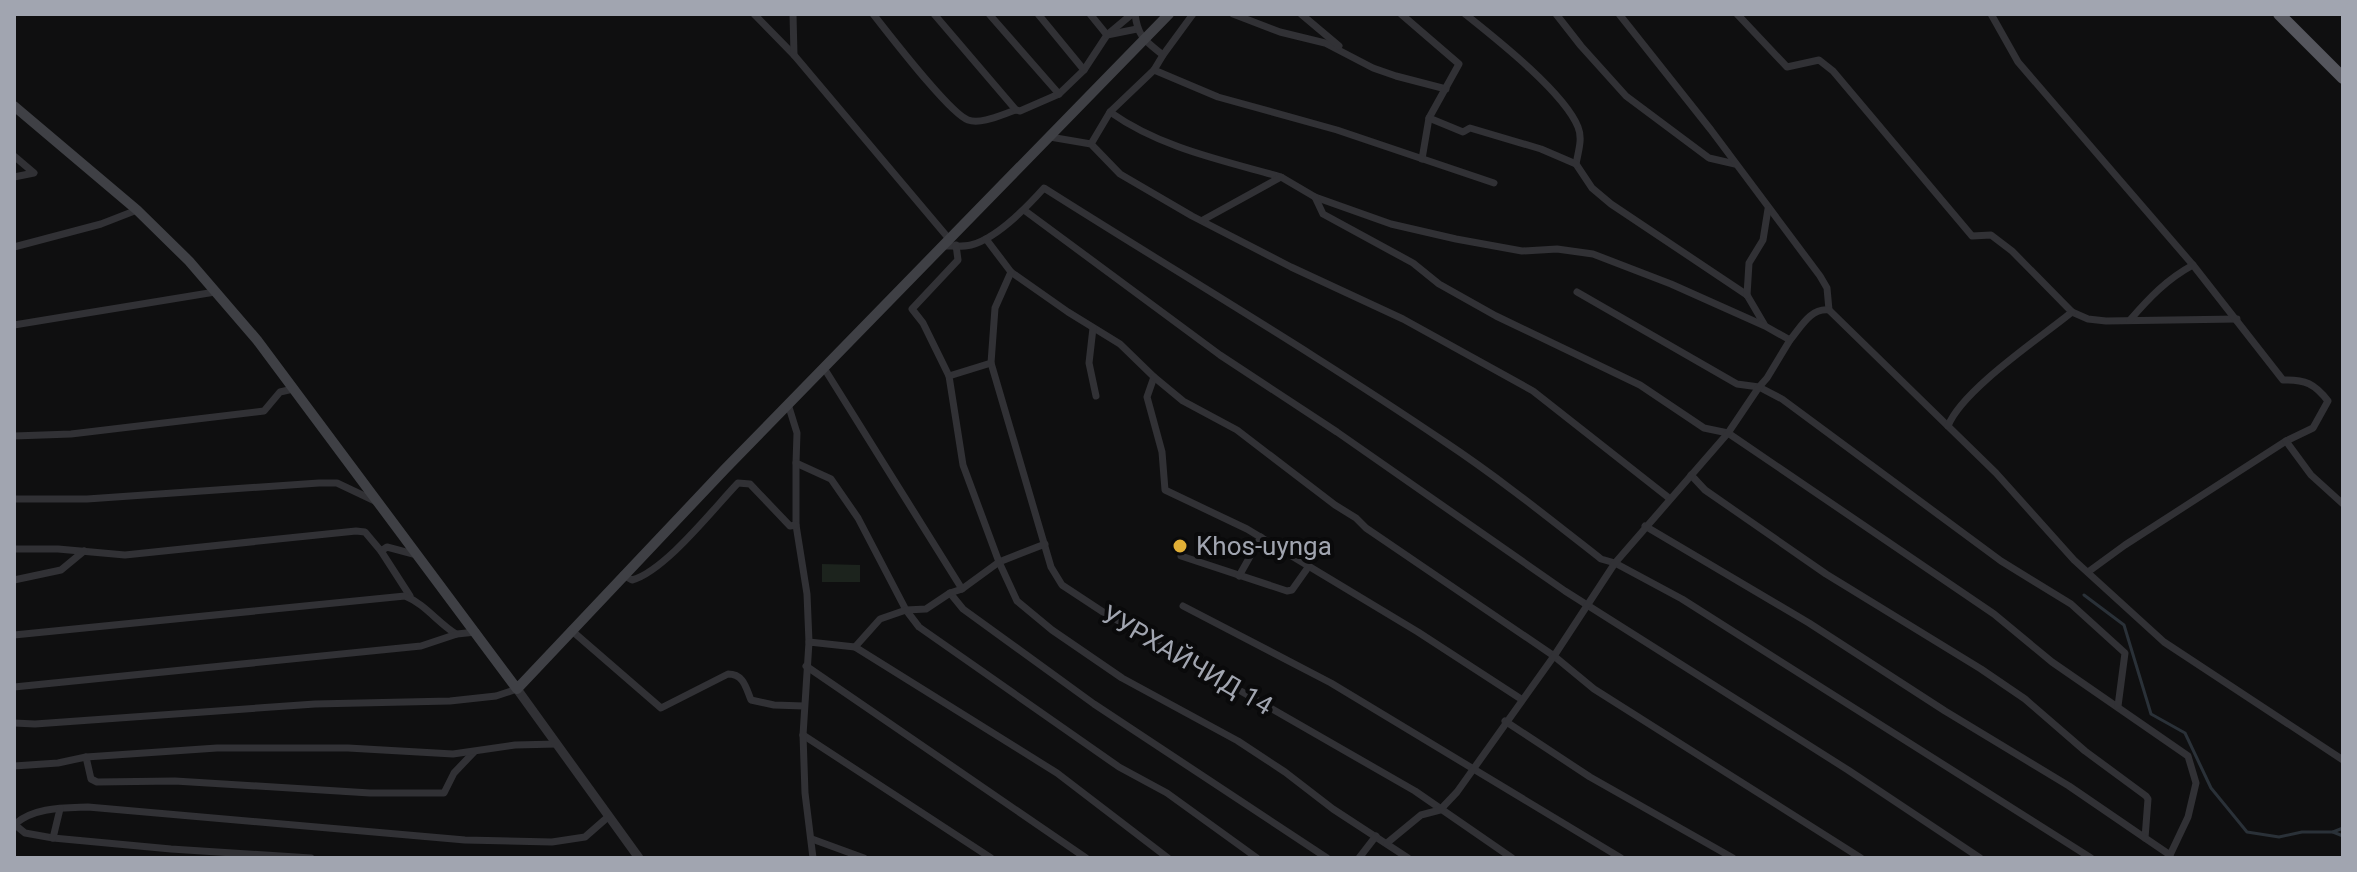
<svg xmlns="http://www.w3.org/2000/svg" width="2357" height="872" viewBox="0 0 2357 872" font-family="Roboto,sans-serif">
  <rect width="100%" height="100%" fill="#0f0f10"/>
  <path fill="#1c231d" d="M 822,564 L 860,565 L 860,582 L 822,582 Z"/>
  <g fill="none" stroke-linecap="round" stroke-linejoin="round">
    <g stroke="#2a3138" stroke-width="3">
      <path d="M 2084,595 L 2124,625 L 2151,714 L 2185,733 L 2211,788 L 2247,832 L 2279,837 L 2302,832 L 2333,832 L 2343,836"/>
      <path d="M 2333,832 L 2343,828"/>
    </g>
    <g stroke="#313135" stroke-width="7">
      <path d="M 754,14 L 794,55"/>
      <path d="M 793,14 L 794,55 L 950,240"/>
      <path d="M 873,14 C 889,34 949,113 968,120 C 981,125 1003,114 1016,110"/>
      <path d="M 934,14 L 1016,110 L 1020,111 L 1059,94 L 1084,70 L 1107,35 L 1132,14"/>
      <path d="M 989,14 L 1059,94"/>
      <path d="M 1038,14 L 1084,70"/>
      <path d="M 1090,14 L 1107,35 L 1137,29"/>
      <path d="M 1233,14 L 1280,32 L 1325,43 L 1373,68 L 1396,76 L 1446,89"/>
      <path d="M 1301,14 L 1339,46"/>
      <path d="M 1401,14 L 1459,64 L 1429,118 L 1422,159"/>
      <path d="M 1465,14 C 1495,38 1564,92 1578,127 C 1583,139 1578,152 1576,164 L 1592,188 L 1611,204 L 1747,295 L 1764,324"/>
      <path d="M 1556,14 L 1581,46 L 1626,96 L 1709,158 L 1735,164"/>
      <path d="M 1619,14 L 1711,130 L 1820,276 L 1827,288 L 1829,310"/>
      <path d="M 1737,14 L 1787,67 L 1819,60 L 1833,71 L 1972,236 L 1991,235 L 2012,251 L 2072,312 L 2088,319 L 2106,321 L 2237,319"/>
      <path d="M 1991,14 L 2018,62 L 2193,265 L 2283,380 C 2305,379 2315,384 2328,401 L 2313,428 L 2286,441 L 2125,545 L 2088,572"/>
      <path d="M 1163,55 L 1193,14"/>
      <path d="M 1154,70 L 1218,97 L 1337,130 L 1494,183"/>
      <path d="M 1110,112 C 1161,148 1221,160 1281,177"/>
      <path d="M 1429,118 L 1463,132 L 1470,128 L 1541,149 L 1576,164"/>
      <path d="M 1050,137 L 1091,144 L 1120,174 L 1192,216 L 1291,267 L 1403,319 L 1533,391 L 1669,498"/>
      <path d="M 1091,144 L 1110,112 L 1154,70 L 1163,55 C 1146,41 1138,38 1135,14"/>
      <path d="M 14,156 L 34,173 L 14,177"/>
      <path d="M 1315,197 L 1391,224 L 1456,239 L 1522,251 L 1557,249 L 1593,254 L 1671,284 L 1765,326 L 1790,340 C 1801,327 1810,308 1829,310 L 1996,473 L 2074,560 L 2164,642 L 2343,760"/>
      <path d="M 1024,210 L 1220,355 L 1337,432 L 1565,591 L 1848,770 L 1980,858"/>
      <path d="M 1203,220 L 1281,177 L 1315,197 L 1323,214 L 1413,263 L 1439,284 L 1496,316 L 1640,385 L 1704,428 L 1728,433 L 1994,614 L 2052,662 L 2188,756 L 2196,783 L 2188,817 L 2170,855"/>
      <path d="M 945,246 C 953,246 963,247 971,245 C 997,238 1027,207 1044,188 C 1178,273 1314,353 1445,442 C 1499,478 1550,519 1601,559 L 1615,563 L 1682,599 L 2091,858"/>
      <path d="M 14,247 L 101,224 L 137,210"/>
      <path d="M 1011,272 L 1068,312 L 1120,344 L 1154,377 L 1147,397 L 1162,452 L 1165,490 L 1247,529 L 1418,632 L 1521,699"/>
      <path d="M 1577,292 L 1737,384 L 1759,387 L 1782,399 L 2001,561 L 2071,604 L 2125,653 L 2118,706"/>
      <path d="M 1747,295 L 1749,263 L 1763,240 L 1768,209"/>
      <path d="M 2130,320 C 2149,298 2167,279 2193,265"/>
      <path d="M 14,325 L 215,292"/>
      <path d="M 1093,328 L 1089,363 L 1096,396"/>
      <path d="M 991,363 L 1051,567 L 1062,585 L 1103,612 L 1415,791 L 1512,858"/>
      <path d="M 824,368 L 962,589"/>
      <path d="M 949,376 L 923,323 L 912,309 L 958,260 L 956,245"/>
      <path d="M 1154,377 L 1183,401 L 1237,430 L 1335,505 L 1356,518 L 1366,528 L 1554,656 L 1594,689 L 1861,858"/>
      <path d="M 788,404 L 797,433 L 796,463 L 831,479 L 858,518 L 906,610 L 919,627 L 1119,767 L 1167,793 L 1257,858"/>
      <path d="M 1948,426 C 1962,390 2040,338 2072,312"/>
      <path d="M 14,436 L 71,434 L 264,411 L 280,392 L 293,389"/>
      <path d="M 2286,441 L 2311,475 L 2343,504"/>
      <path d="M 796,463 L 796,525 L 807,594 L 809,642"/>
      <path d="M 1691,475 L 1705,490 L 1826,574 L 1981,669 L 2025,699 L 2085,751 L 2146,796 L 2148,799 L 2145,838 L 2170,855 L 2169,858"/>
      <path d="M 14,499 L 87,499 L 319,483 L 337,483 L 375,501"/>
      <path d="M 1645,526 L 1809,623 L 1945,711 L 2069,786 L 2145,838"/>
      <path d="M 1045,544 L 999,562 L 1017,601 L 1052,630 L 1122,678 L 1238,741 L 1285,772 L 1333,809 L 1408,858"/>
      <path d="M 14,549 L 58,549 L 125,555 L 356,531 L 365,532 L 381,551 L 387,547 L 417,555"/>
      <path d="M 381,551 L 410,596"/>
      <path d="M 1181,556 L 1287,591 L 1292,590 L 1309,566"/>
      <path d="M 623,575 L 632,580 C 665,571 713,509 738,483 L 750,484 L 790,526 L 796,525"/>
      <path d="M 1239,576 L 1261,537"/>
      <path d="M 14,580 L 61,570 L 84,551"/>
      <path d="M 950,593 L 963,609 L 1094,704 L 1327,858"/>
      <path d="M 1183,606 L 1331,683 L 1621,858"/>
      <path d="M 571,630 L 661,708 L 728,674 C 744,674 746,688 751,700 L 774,705 L 804,706"/>
      <path d="M 14,635 L 405,596 C 425,604 438,623 456,634"/>
      <path d="M 855,647 L 1057,773 L 1168,858"/>
      <path d="M 806,666 L 1086,858"/>
      <path d="M 14,687 L 421,646 L 457,634 L 476,632"/>
      <path d="M 1505,721 L 1590,777 L 1733,858"/>
      <path d="M 14,723 L 35,724 L 315,704 L 450,701 L 496,696 L 517,689"/>
      <path d="M 803,735 L 991,858"/>
      <path d="M 86,757 L 91,779 L 97,782 L 175,781 L 370,793 L 444,793 L 454,773 L 474,752"/>
      <path d="M 14,766 L 58,763 L 86,757 L 217,748 L 348,748 L 453,754 L 515,745 L 557,744"/>
      <path d="M 14,824 L 25,833 L 53,838 L 171,849 L 311,858"/>
      <path d="M 15,824 C 34,807 64,808 88,807 L 465,840 L 552,842 L 585,837 L 609,816"/>
      <path d="M 53,838 L 60,809"/>
      <path d="M 812,839 L 864,858"/>
      <path d="M 1387,843 L 1421,815 L 1440,810 L 1457,792 L 1554,656 L 1615,563 L 1728,433 L 1759,387 L 1767,378 L 1790,340"/>
      <path d="M 813,858 L 805,793 L 803,735 L 809,642 L 855,647 L 880,619 L 906,610 L 926,609 L 950,593 L 962,589 L 999,562 L 963,465 L 949,376 L 991,363 L 995,308 L 1011,272 L 986,239"/>
      <path d="M 1359,858 L 1376,836"/>
    </g>
    <path stroke="#313135" stroke-width="9" d="M 517,689 L 639,858"/>
    <path stroke="#3f4045" stroke-width="10" d="M 14,106 L 137,210 L 189,261 L 257,340 L 517,689 L 725,469 L 1169,14"/>
    <path stroke="#55565d" stroke-width="12" d="M 2279,14 L 2343,78"/>
  </g>
  <circle fill="#e1af36" stroke="#0a0a0b" stroke-width="3" cx="1180" cy="546" r="8"/>
  <g text-anchor="middle" stroke-width="8" stroke-linejoin="round" paint-order="stroke">
    <g font-size="26" fill="#a1a5b0" stroke="#0a0a0b" text-anchor="start">
      <text x="1196" y="555">Khos-uynga</text>
    </g>
    <g font-size="26" fill="#a1a5b0" stroke="#0a0a0b">
      <text transform="translate(1187 660) rotate(30)" y="9">УУРХАЙЧИД 14</text>
    </g>
  </g>
  <rect width="2357" height="872" fill="none" stroke="#a1a5b0" stroke-width="32"/>
</svg>
